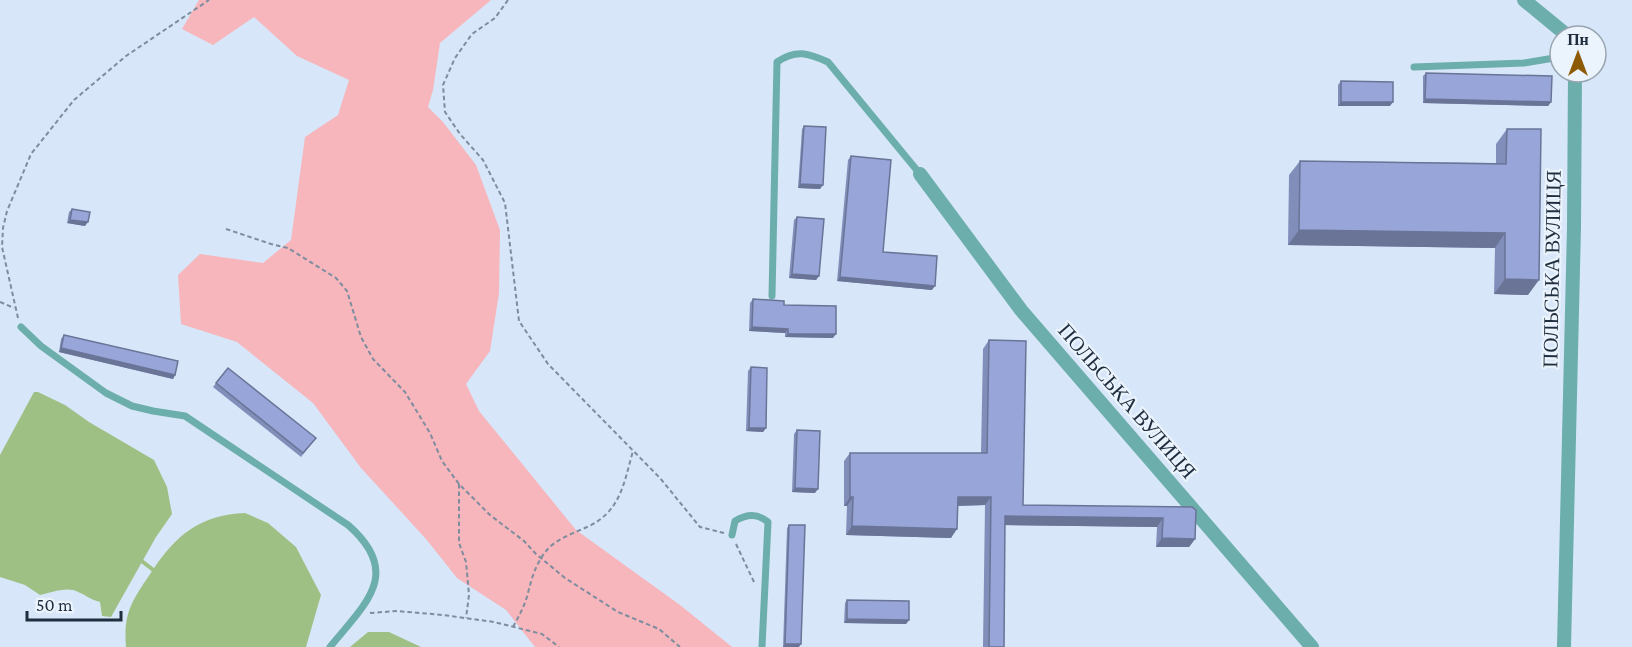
<svg xmlns="http://www.w3.org/2000/svg" width="1632" height="647" viewBox="0 0 1632 647" font-family="'Crimson Pro',serif">
  <rect width="100%" height="100%" fill="#d7e7f9"/>
  <path fill="#f7b5bc" d="M 199,0 L 491,0 L 440,43 L 433,90 L 428,107 L 443,122 L 476,165 L 500,230 L 499,293 L 490,351 L 466,384 L 479,411 L 576,530 L 680,605 L 732,647 L 535,647 L 506,610 L 457,578 L 426,539 L 361,468 L 313,403 L 237,342 L 181,324 L 178,275 L 200,254 L 263,263 L 291,240 L 305,137 L 338,115 L 349,80 L 297,56 L 254,17 L 213,45 L 182,29 Z"/>
  <g fill="#9fc085">
    <path d="M 34,392 L 38,392 L 65,405 L 89,422 L 154,460 L 167,487 L 172,514 L 156,537 L 111,617 L 102,616 L 100,602 C 91,600 86,595 78,592 C 67,586 51,593 40,595 L 25,585 L 0,577 L 0,455 Z"/>
    <path d="M 245,513 L 268,523 L 296,547 L 321,595 L 306,647 L 126,647 C 123,611 133,600 152,571 C 176,535 200,515 245,513 Z"/>
    <path d="M 368,632 L 389,632 L 421,647 L 350,647 Z"/>
  </g>
  <g fill="none" stroke-linecap="round" stroke-linejoin="round">
    <path stroke="#9fc085" stroke-width="4" d="M 139,559 L 156,572"/>
    <g stroke="#7d8d9e" stroke-width="2" stroke-dasharray="4.5 3" stroke-linecap="butt">
      <path d="M 508,0 L 495,18 L 472,34 L 455,58 L 443,85 L 445,112 L 460,134 L 483,160 L 505,203 L 519,321 L 548,364 L 660,478 L 700,527 L 724,533"/>
      <path d="M 226,229 L 271,244 L 288,248 L 336,278 L 347,291 L 361,337 L 373,359 L 405,392 L 430,433 L 442,461 L 459,484 L 490,515 L 524,541 L 536,554 L 565,578 L 618,612 L 659,629 L 680,647"/>
      <path d="M 0,302 L 14,308"/>
      <path d="M 18,318 L 2,247 L 3,228 L 7,211 L 31,154 L 74,100 L 126,56 L 209,0"/>
      <path d="M 459,484 L 459,543 L 466,562 L 469,595 L 466,618"/>
      <path d="M 736,544 L 754,582"/>
      <path d="M 370,613 L 397,611 L 443,615 L 494,622 L 542,634 L 559,647"/>
      <path d="M 513,627 C 519,616 525,605 528,593 C 532,577 536,563 547,550 C 556,539 574,533 587,527 C 621,512 624,482 633,451"/>
    </g>
    <g stroke="#6caeab" stroke-width="7">
      <path d="M 1414,67 L 1524,63 L 1560,57"/>
      <path d="M 772,296 L 777,62 C 796,49 808,53 828,62 L 920,174"/>
      <path d="M 21,327 L 41,346 L 106,393 L 132,406 L 153,411 L 185,416 L 348,525 C 403,573 366,603 330,647"/>
      <path d="M 732,535 L 735,521 C 747,514 757,513 768,522 L 762,647"/>
    </g>
    <g stroke="#6caeab" stroke-width="14">
      <path d="M 1524,0 L 1563,32 L 1565,36"/>
      <path d="M 920,174 L 1021,310 L 1312,647"/>
      <path d="M 1564,647 L 1574,227 L 1575,72"/>
    </g>
  </g>
  <g fill="#828eba">
    <path d="M 1426,73 L 1551,102 L 1548,106 L 1423,103 L 1423,76 Z"/>
    <path d="M 1341,81 L 1390,106 L 1338,106 L 1338,85 Z"/>
    <path d="M 804,126 L 820,189 L 798,188 L 802,129 Z"/>
    <path d="M 1507,129 L 1528,295 L 1494,294 L 1495,248 L 1288,245 L 1289,175 L 1300,161 L 1496,163 L 1496,144 Z"/>
    <path d="M 851,156 L 883,252 L 932,290 L 837,281 L 848,160 Z"/>
    <path d="M 72,209 L 85,226 L 67,223 L 69,212 Z"/>
    <path d="M 797,217 L 819,276 L 816,280 L 789,278 L 794,220 Z"/>
    <path d="M 753,299 L 784,305 L 833,338 L 785,337 L 785,333 L 749,331 L 750,303 Z"/>
    <path d="M 64,335 L 175,375 L 173,379 L 59,352 L 61,339 Z"/>
    <path d="M 989,340 L 1023,505 L 1192,507 L 1195,539 L 1189,547 L 1156,547 L 1157,527 L 1005,525 L 1004,647 L 983,647 L 985,505 L 958,506 L 951,538 L 846,535 L 847,506 L 844,506 L 844,461 L 850,453 L 981,453 L 983,349 Z"/>
    <path d="M 751,367 L 766,428 L 763,432 L 746,431 L 748,371 Z"/>
    <path d="M 228,368 L 316,438 L 301,457 L 213,387 Z"/>
    <path d="M 797,430 L 815,493 L 792,492 L 794,434 Z"/>
    <path d="M 789,525 L 799,647 L 783,647 L 787,528 Z"/>
    <path d="M 847,600 L 909,620 L 906,624 L 844,623 L 845,603 Z"/>
  </g>
  <g fill="#6a7497">
    <path d="M 1425,99 L 1551,102 L 1548,106 L 1423,103 Z"/>
    <path d="M 1341,102 L 1393,102 L 1390,106 L 1338,106 Z"/>
    <path d="M 800,184 L 823,185 L 820,189 L 798,188 Z"/>
    <path d="M 70,220 L 88,222 L 85,226 L 67,223 Z"/>
    <path d="M 1299,230 L 1505,233 L 1495,248 L 1288,245 Z"/>
    <path d="M 792,274 L 819,276 L 816,280 L 789,278 Z"/>
    <path d="M 840,277 L 935,286 L 932,290 L 837,281 Z"/>
    <path d="M 1505,279 L 1539,280 L 1528,295 L 1494,294 Z"/>
    <path d="M 752,327 L 788,329 L 785,333 L 749,331 Z"/>
    <path d="M 788,334 L 836,334 L 833,338 L 785,337 Z"/>
    <path d="M 61,348 L 175,375 L 173,379 L 59,352 Z"/>
    <path d="M 749,428 L 766,428 L 763,432 L 746,431 Z"/>
    <path d="M 795,488 L 818,489 L 815,493 L 792,492 Z"/>
    <path d="M 850,497 L 853,497 L 847,506 L 844,506 Z"/>
    <path d="M 958,497 L 991,497 L 985,505 L 952,506 Z"/>
    <path d="M 1005,516 L 1163,518 L 1157,527 L 999,525 Z"/>
    <path d="M 852,526 L 957,529 L 951,538 L 846,535 Z"/>
    <path d="M 1162,538 L 1195,539 L 1189,547 L 1156,547 Z"/>
    <path d="M 847,619 L 909,620 L 906,624 L 844,623 Z"/>
    <path d="M 785,644 L 801,644 L 799,647 L 783,647 Z"/>
  </g>
  <g fill="#97a5d8" stroke="#6a7497" stroke-width="1.5">
    <path d="M 1426,73 L 1552,76 L 1551,102 L 1425,99 Z"/>
    <path d="M 1341,81 L 1393,82 L 1393,102 L 1341,102 Z"/>
    <path d="M 804,126 L 826,127 L 823,185 L 800,184 Z"/>
    <path d="M 1507,129 L 1541,129 L 1539,280 L 1505,279 L 1505,233 L 1299,230 L 1300,161 L 1506,164 Z"/>
    <path d="M 851,156 L 891,160 L 883,252 L 937,256 L 935,286 L 840,277 Z"/>
    <path d="M 72,209 L 90,212 L 88,222 L 70,220 Z"/>
    <path d="M 797,217 L 824,219 L 819,276 L 792,274 Z"/>
    <path d="M 753,299 L 784,301 L 784,305 L 836,306 L 836,334 L 788,334 L 788,329 L 752,327 Z"/>
    <path d="M 64,335 L 178,361 L 175,375 L 61,348 Z"/>
    <path d="M 989,340 L 1026,341 L 1023,505 L 1192,507 L 1196,510 L 1195,539 L 1162,538 L 1163,518 L 1005,516 L 1004,647 L 989,647 L 991,497 L 958,497 L 957,529 L 852,526 L 853,497 L 850,497 L 850,453 L 987,453 Z"/>
    <path d="M 751,367 L 767,368 L 766,428 L 749,428 Z"/>
    <path d="M 228,368 L 316,438 L 303,453 L 216,383 Z"/>
    <path d="M 797,430 L 820,431 L 818,489 L 795,488 Z"/>
    <path d="M 789,525 L 805,525 L 801,644 L 785,644 Z"/>
    <path d="M 847,600 L 909,601 L 909,620 L 847,619 Z"/>
  </g>
  <g text-anchor="middle" stroke-width="4.5" stroke-linejoin="round" paint-order="stroke">
    <g font-size="21" fill="#1f2e3f" stroke="#ebf3fc">
      <text transform="translate(1552 269) rotate(-89)" y="7">ПОЛЬСЬКА ВУЛИЦЯ</text>
      <text transform="translate(1127 401) rotate(49)" y="7">ПОЛЬСЬКА ВУЛИЦЯ</text>
    </g>
  </g>
  <g transform="translate(1578 54)"><circle r="28" fill="#ebf3fc" stroke="#99a4b0" stroke-width="1.5"/>
  <path d="M0-4.5L10 22L0 15L-10 22Z" fill="#8d5b06"/>
  <text y="-9" font-size="16" font-weight="bold" text-anchor="middle" fill="#1f2e3f">Пн</text>
  </g>
  <path d="M27 611v9h94v-9" fill="none" stroke="#1f2e3f" stroke-width="3"/>
  <text x="36" y="611" font-size="18" fill="#1f2e3f" stroke="#ebf3fc" stroke-width="4.5" paint-order="stroke">50 m</text>
</svg>
